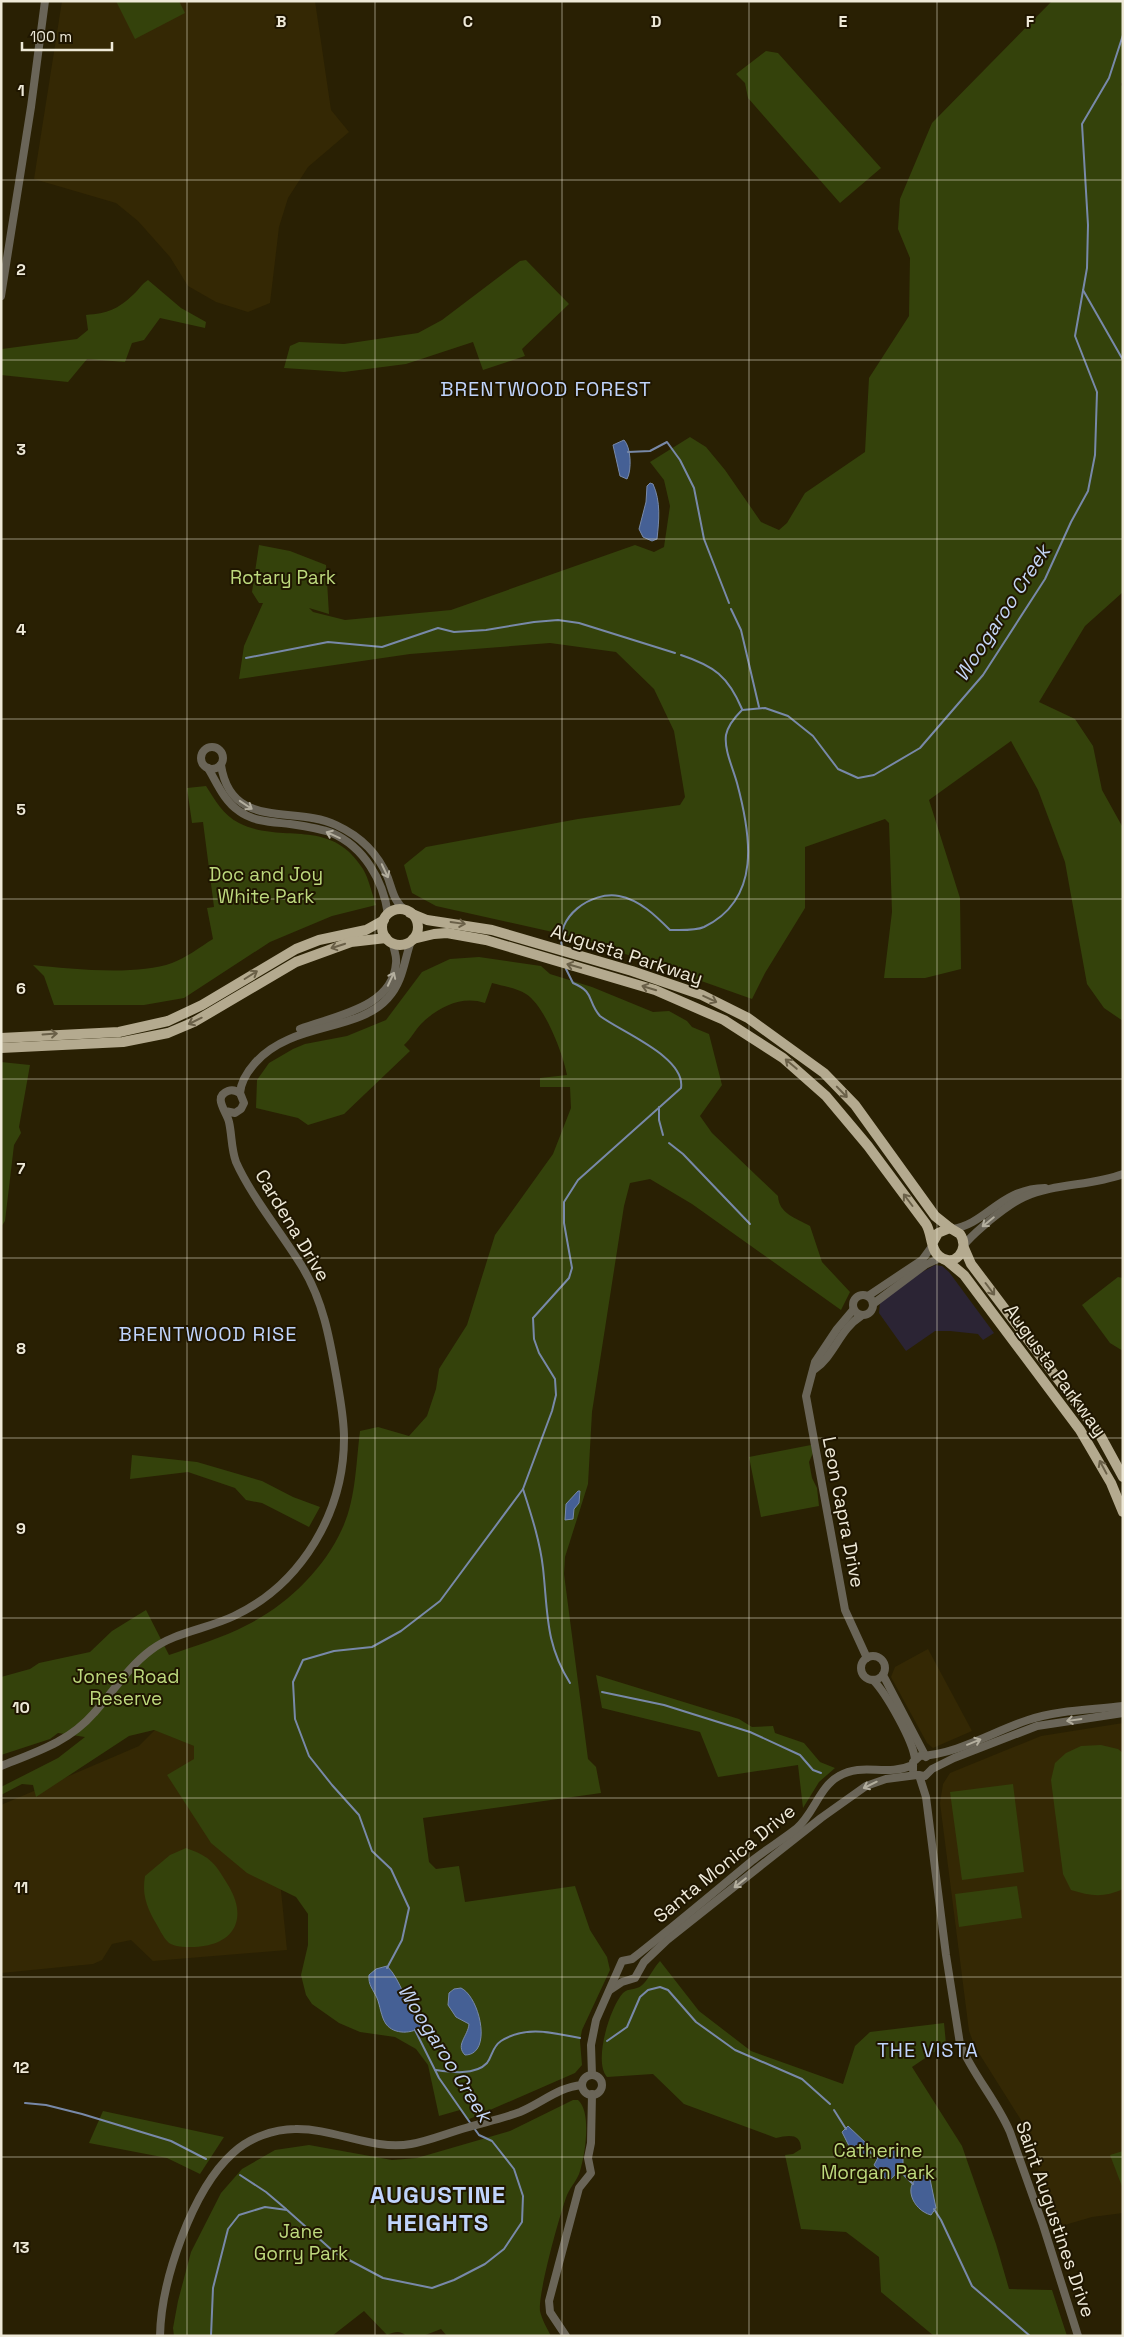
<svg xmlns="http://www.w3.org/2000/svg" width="1124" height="2337" viewBox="0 0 1124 2337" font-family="'Space Grotesk',sans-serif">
  <rect width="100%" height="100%" fill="#292003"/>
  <path fill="#2b2434" d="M 935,1265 L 942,1266 L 949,1272 L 994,1333 L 983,1340 L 978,1334 L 950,1331 L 935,1331 L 906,1351 L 879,1313 L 880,1302 L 913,1277 Z"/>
  <g fill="#342804">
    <path d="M 62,1 L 315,1 L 331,110 L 349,132 L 308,167 L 288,198 L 279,227 L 270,303 L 248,312 L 216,302 L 188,286 L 170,257 L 138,221 L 116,203 L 34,179 Z"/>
    <path d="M 928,1649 L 972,1731 L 933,1748 L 927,1743 L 891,1677 L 895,1667 Z"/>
    <path d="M 1123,1723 L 1123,2213 L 1092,2217 L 1058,2227 L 1021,2120 L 975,2047 L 969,2031 L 940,1803 L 943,1784 L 950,1773 L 1041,1736 Z"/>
    <path d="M 155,1730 L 202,1749 L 277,1851 L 287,1950 L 153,1961 L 131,1940 L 112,1944 L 102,1960 L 93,1964 L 1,1973 L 1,1805 L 139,1746 Z"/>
  </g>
  <g fill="#34420b">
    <path d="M 116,1 L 179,1 L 185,13 L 135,39 Z"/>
    <path d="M 1052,1 L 1123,1 L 1123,81 L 1121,84 L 1123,89 L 1123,592 L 1085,626 L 1039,702 L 1075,719 L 1093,746 L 1102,790 L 1122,826 L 1123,1021 L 1104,1008 L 1087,984 L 1065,862 L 1038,790 L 1011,741 L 929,800 L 960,898 L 961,969 L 925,978 L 884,978 L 892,912 L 889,823 L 885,819 L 805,847 L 805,908 L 765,973 L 752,999 L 597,944 L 566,935 L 436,906 L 412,893 L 404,865 L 426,847 L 578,819 L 680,805 L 685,797 L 674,731 L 654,689 L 616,652 L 550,643 L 410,654 L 239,679 L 244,646 L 263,603 L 259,603 L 252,592 L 259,545 L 290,551 L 326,565 L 329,614 L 309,608 L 313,612 L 345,620 L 451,610 L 635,545 L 654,552 L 664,547 L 670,506 L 664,480 L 650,462 L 690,437 L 706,447 L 725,470 L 761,522 L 779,530 L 787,523 L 805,493 L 865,452 L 869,378 L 909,316 L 910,258 L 898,229 L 900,199 L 932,123 Z"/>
    <path d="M 766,51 L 778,53 L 881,168 L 840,203 L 748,98 L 745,83 L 736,74 Z"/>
    <path d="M 526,260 L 569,304 L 522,349 L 525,356 L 483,370 L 473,342 L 406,364 L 344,372 L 284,368 L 290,346 L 299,342 L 344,344 L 418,333 L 442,320 L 520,261 Z"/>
    <path d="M 148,280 L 181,308 L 206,322 L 205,328 L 160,318 L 144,340 L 132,343 L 125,362 L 87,359 L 68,382 L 1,375 L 2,349 L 77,339 L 88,330 L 86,315 C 108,313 117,310 134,294 C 139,289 141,285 148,280 Z"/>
    <path d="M 206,786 C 215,800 223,815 239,823 C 282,845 330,816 363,869 C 369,879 372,894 376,905 L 332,916 L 270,942 L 184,998 L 144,1005 L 54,1005 L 44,976 L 33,965 C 70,969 137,976 172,963 C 186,958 200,947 213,939 L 207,908 L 214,907 L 203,822 L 192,823 L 187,788 Z"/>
    <path d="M 479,957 L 541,966 L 550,974 L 592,987 L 653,1012 L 669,1011 L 687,1021 L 692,1027 L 709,1034 L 722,1085 L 700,1116 L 712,1133 L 778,1196 C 779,1214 796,1218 810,1226 L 822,1262 L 850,1292 L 841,1310 L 692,1204 L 650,1179 L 630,1183 L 624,1206 L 592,1412 L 588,1484 L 565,1557 L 564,1574 L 588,1759 L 596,1767 L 601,1793 L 423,1818 L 429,1862 L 436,1869 L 459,1866 L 465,1902 L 575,1886 L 590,1930 L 607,1957 L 610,1970 L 582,2030 L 580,2041 L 582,2065 L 575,2073 L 467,2120 L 460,2110 L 439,2116 L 428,2065 L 416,2049 L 395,2037 L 360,2032 L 339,2023 L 312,2004 L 306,1995 L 301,1975 L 308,1945 L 308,1914 L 296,1897 L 247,1873 L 211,1843 L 167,1775 L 194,1759 L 194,1746 L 154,1730 L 129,1736 L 36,1797 L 33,1785 L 22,1784 L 1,1795 L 1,1787 L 58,1758 L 85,1737 L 58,1733 L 50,1739 L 1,1755 L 1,1677 L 30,1669 L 39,1663 L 90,1652 L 112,1631 L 146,1610 L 169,1655 C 195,1646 222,1638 247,1625 C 287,1605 324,1569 342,1529 C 356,1500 356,1462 360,1431 L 378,1427 L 409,1436 L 427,1416 L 436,1389 L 439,1369 L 467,1325 L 495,1235 L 553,1154 L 571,1108 L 570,1087 L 540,1087 L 540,1078 L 567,1075 C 563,1054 545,1006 526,994 C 517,988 502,986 492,983 L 485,1003 C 462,995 438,1007 421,1024 C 415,1030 411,1039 404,1045 L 410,1051 L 344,1114 L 308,1125 L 298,1118 L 256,1108 L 257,1080 L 269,1063 L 293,1049 L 305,1044 L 347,1036 L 386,1020 L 422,972 L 450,959 Z"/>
    <path d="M 1,1062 L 30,1065 L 19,1127 L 21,1133 L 14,1145 L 5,1221 L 1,1227 Z"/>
    <path d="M 1118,1277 L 1123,1278 L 1123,1351 L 1110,1343 L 1082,1305 Z"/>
    <path d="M 811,1445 L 813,1453 L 809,1462 L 812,1478 L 817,1488 L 819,1506 L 761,1517 L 749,1457 Z"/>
    <path d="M 132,1455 L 197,1462 L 262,1481 L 293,1497 L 320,1507 L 309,1527 L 262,1503 L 246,1500 L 235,1488 L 188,1472 L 130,1479 Z"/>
    <path d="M 596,1675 L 739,1719 L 752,1727 L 773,1726 L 775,1733 L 804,1743 L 820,1762 L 835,1768 L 819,1782 L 803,1808 L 798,1765 L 718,1777 L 700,1732 L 602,1708 Z"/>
    <path d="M 1101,1745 L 1118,1749 L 1123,1753 L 1123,1889 C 1104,1898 1090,1896 1071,1890 L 1063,1874 L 1051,1780 L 1055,1763 L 1066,1753 L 1081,1746 Z"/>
    <path d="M 1013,1784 L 1024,1872 L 962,1880 L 950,1792 Z"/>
    <path d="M 186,1848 C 211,1857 215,1863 228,1885 C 250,1921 232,1947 191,1947 C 184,1947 175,1947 169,1943 C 163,1938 158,1926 154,1920 C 146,1905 142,1893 145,1876 L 170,1855 Z"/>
    <path d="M 1017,1886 L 1022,1918 L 959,1927 L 955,1894 Z"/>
    <path d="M 660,1961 L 699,2011 L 751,2051 L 843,2084 L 855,2046 L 870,2032 L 944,2023 L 946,2044 L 912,2067 L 962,2146 L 996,2244 L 1009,2289 L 1052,2290 L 1067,2336 L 934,2336 L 881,2292 L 879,2257 L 846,2232 L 801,2229 L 785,2155 L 793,2154 L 801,2149 C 801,2133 789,2135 776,2138 L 684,2104 L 653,2074 L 607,2077 C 593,2062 610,2007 623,1993 C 628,1988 636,1990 641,1986 C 648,1981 653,1968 660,1961 Z"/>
    <path d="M 573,2100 L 578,2100 C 592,2112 585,2155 580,2171 C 578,2179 571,2186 567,2195 C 560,2214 538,2292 540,2311 C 542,2320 547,2328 551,2336 L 447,2336 L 441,2329 L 423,2336 L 406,2336 C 400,2330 395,2332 387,2335 L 364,2311 L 332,2336 L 174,2336 L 173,2328 L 178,2301 L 191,2252 L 221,2193 L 242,2169 L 275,2150 L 309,2145 L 392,2160 L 417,2158 L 510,2131 Z"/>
    <path d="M 103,2111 L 224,2137 L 200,2174 L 167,2158 L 89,2143 Z"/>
    <path d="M 1123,2151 L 1123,2189 L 1110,2155 Z"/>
  </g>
  <g fill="#456095" stroke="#7889a9">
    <path d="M 624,440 C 631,447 632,470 627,479 L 620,476 L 613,445 Z"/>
    <path d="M 650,483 L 653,484 C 661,502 659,520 657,539 L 652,541 L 643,537 L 639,529 L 646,502 L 647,486 Z"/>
    <path d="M 578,1491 L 580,1491 L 579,1503 L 574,1509 L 573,1519 L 565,1520 L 566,1504 Z"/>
    <path d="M 387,1966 C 402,1981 404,2004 420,2017 L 422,2026 C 413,2034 394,2035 386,2024 C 381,2017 380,2005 377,1998 C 373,1989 368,1985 369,1975 L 376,1969 Z"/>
    <path d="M 461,1988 C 480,1997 493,2055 465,2055 C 455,2045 468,2036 469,2024 L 456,2017 L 448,2005 L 449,1993 L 454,1989 Z"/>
    <path d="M 848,2126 L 868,2145 L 871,2150 L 868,2156 L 863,2157 L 849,2146 L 842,2132 Z"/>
    <path d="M 887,2147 L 894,2150 L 903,2159 L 903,2166 L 891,2179 L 886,2179 L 874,2165 L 881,2152 Z"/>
    <path d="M 923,2175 L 930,2179 L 936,2208 L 931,2215 C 912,2210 901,2183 923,2175 Z"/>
  </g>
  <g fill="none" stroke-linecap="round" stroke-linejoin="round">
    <g stroke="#7889a9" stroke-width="2">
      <path d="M 1083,290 L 1123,360"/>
      <path d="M 628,452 L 650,451 L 667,442 L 680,460 L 694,488 L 704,539 L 729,603"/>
      <path d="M 731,609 L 741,630 L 759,707"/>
      <path d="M 681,655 C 714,666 728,676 742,709"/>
      <path d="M 246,658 L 328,642 L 382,647 L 438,628 L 454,632 L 486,630 L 534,622 L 558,620 L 579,623 L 675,653"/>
      <path d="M 562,947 C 555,917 591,891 619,896 C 640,900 656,916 670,930 C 680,930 695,931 704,927 C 762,899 751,835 737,783 C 733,768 724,750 726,735 C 728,725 736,716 742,710 L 765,708 L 788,716 L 813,736 L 838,769 L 858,778 L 874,775 L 920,748 L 983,675 L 1045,579 L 1071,522 L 1088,491 L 1095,455 L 1097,392 L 1075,336 L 1087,268 L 1088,225 L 1082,124 L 1109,78 L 1123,35"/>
      <path d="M 659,1107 L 659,1120 L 663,1135"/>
      <path d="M 669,1143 L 683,1154 L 750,1224"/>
      <path d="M 523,1489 C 531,1514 540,1541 543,1568 C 548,1613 545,1643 570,1683"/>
      <path d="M 602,1692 L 664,1705 L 750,1732 L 800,1755 L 813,1770 L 821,1773"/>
      <path d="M 387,1968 L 402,1940 L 409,1908 L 391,1869 L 372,1851 L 359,1815 L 332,1785 L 309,1756 L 295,1719 L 293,1682 L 303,1660 L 334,1651 L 372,1647 L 401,1631 L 440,1601 L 523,1489 L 552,1411 L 556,1395 L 555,1379 L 539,1353 L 534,1339 L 533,1318 L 569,1278 L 572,1268 L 564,1223 L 564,1202 L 578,1180 L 681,1088 C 686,1057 621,1032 600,1016 C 587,1001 595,992 573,983 L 566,969"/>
      <path d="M 415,2030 L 439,2078 L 471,2124"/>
      <path d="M 607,2041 L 627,2027 L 640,1997 L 648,1990 L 660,1987 L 668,1990 L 696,2022 L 735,2050 L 802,2079 L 830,2104"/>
      <path d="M 435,2070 C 449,2072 475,2076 487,2063 C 493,2055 492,2047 501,2041 C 526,2025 553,2033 580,2038"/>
      <path d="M 25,2103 L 46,2105 L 82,2114 L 171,2141 L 206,2159"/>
      <path d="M 834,2110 L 846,2129"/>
      <path d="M 869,2152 L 878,2157"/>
      <path d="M 899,2170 L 913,2184"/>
      <path d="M 240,2175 L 266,2192 L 286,2209"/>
      <path d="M 934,2209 L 941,2220 L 972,2286 L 1030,2336"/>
      <path d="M 211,2336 L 213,2288 L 228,2229 L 239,2215 L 265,2207 L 287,2210 L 334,2252 L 383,2278 L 432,2288 L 454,2280 L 485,2264 L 504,2249 L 522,2222 L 523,2196 L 514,2169 L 492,2141 L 479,2135 L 474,2128"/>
    </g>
    <g stroke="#6a6558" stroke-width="8">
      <path d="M 1,296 L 31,107 L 45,1"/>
      <circle cx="212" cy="758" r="11"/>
      <path d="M 221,765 C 231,831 294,805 336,825 C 360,836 378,853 388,878 C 393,892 394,902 406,911"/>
      <path d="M 208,768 C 217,783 224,801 239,811 C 254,822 273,822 290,824 C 304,826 319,828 332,833 C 364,847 383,880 388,914"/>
      <path d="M 300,1029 C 334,1016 393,1008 396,963 C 397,956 394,951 393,944"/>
      <path d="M 240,1093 C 241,1081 247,1072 255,1063 C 292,1021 357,1033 388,998 C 403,982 404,961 411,941"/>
      <path d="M 952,1229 C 987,1224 999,1189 1045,1188"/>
      <path d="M 964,1245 C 971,1236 980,1229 989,1221 C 1000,1212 1011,1203 1024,1197 C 1055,1183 1091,1186 1123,1174"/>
      <circle cx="863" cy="1305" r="10"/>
      <path d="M 868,1296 L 922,1260 L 933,1245"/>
      <path d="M 873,1304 L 925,1265 L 940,1258"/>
      <path d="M 853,1310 L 837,1329 L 815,1362 L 806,1396 L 845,1610 L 867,1658"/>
      <path d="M 815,1369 C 834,1356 840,1329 861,1316"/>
      <circle cx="873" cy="1668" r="12"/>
      <path d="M 883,1675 L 926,1757"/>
      <path d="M 873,1680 C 886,1693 914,1742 915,1760"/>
      <path d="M 1,1766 C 36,1752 69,1742 94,1713 C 113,1692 128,1667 151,1650 C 175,1632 207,1629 234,1616 C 302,1584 344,1512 344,1438 C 344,1418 340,1399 337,1380 C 330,1341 324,1303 303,1268 C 283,1235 251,1196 236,1162 C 231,1148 232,1135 229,1122 C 227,1112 212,1097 228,1091 C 233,1089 236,1091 240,1093 L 244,1103 L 241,1109 L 235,1113 L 225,1111"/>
      <path d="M 913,1770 L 913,1762 L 920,1756 C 958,1754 992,1732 1028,1720 C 1058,1710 1092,1710 1123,1706"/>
      <path d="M 919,1775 L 926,1797 L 946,1955 L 960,2044 C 973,2075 997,2101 1010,2132 L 1043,2225 L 1078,2336"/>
      <path d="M 610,1990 L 622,1982 L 635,1978 L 644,1962 L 667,1940 L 821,1818 L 866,1786 L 886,1779 L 917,1775 L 925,1776 L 932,1769 L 954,1758 L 1037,1726 L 1123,1713"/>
      <path d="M 592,2075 L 591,2045 L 596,2020 L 622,1961 L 632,1959 C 673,1927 713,1893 753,1860 C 767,1849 782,1840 796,1829 C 814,1814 819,1787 839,1776 C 863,1762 886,1777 913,1765"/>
      <circle cx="592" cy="2085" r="10"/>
      <path d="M 160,2336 C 161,2281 192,2190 233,2153 C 249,2138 274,2129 295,2129 C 334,2128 373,2151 411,2144 C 428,2141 445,2134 462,2129 C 481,2123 501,2119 520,2112 C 542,2103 558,2087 582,2085"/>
      <path d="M 566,2336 L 550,2312 L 549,2301 L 579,2188 L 591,2173 L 588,2158 L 591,2143 L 592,2094"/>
    </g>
    <g stroke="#b4aa8f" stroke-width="10">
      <circle cx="400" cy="927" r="18"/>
      <path d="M 410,913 L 427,920 L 492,930 L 632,971 L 702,995 L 748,1018 L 824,1073 L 855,1105 L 935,1216 L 950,1228"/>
      <path d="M 413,939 L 434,934 L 447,933 L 486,940 L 655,990 L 724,1020 L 783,1058 L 826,1096 L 868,1146 L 926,1224 C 932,1233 930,1249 939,1256 C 953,1269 971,1250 960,1234 L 950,1228 L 938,1233 L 933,1242"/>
      <path d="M 1,1038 L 119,1032 L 168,1021 L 202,1005 L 296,949 L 319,940 L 366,930 L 384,920"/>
      <path d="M 1,1048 L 123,1042 L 168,1033 L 194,1022 L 296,962 L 351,942 L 386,938"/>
      <path d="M 964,1248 L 971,1264 L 1100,1435 L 1123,1477"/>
      <path d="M 946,1260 L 964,1275 L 1080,1430 L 1111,1483 L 1123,1512"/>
    </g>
  </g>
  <defs><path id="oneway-shaft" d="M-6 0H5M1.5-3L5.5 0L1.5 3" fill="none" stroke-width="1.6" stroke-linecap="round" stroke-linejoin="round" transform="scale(1.25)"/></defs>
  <g stroke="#b3ae9e">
    <use href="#oneway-shaft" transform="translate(246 805) rotate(34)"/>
    <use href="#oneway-shaft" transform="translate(333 835) rotate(-156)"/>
    <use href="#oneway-shaft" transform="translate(385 871) rotate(65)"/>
    <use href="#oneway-shaft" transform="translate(391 979) rotate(-65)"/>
    <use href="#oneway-shaft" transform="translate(988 1222) rotate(141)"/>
    <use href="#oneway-shaft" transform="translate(1074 1720) rotate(172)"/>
    <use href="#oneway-shaft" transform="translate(974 1742) rotate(-22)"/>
    <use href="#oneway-shaft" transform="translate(870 1785) rotate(154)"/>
    <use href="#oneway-shaft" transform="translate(740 1883) rotate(142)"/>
  </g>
  <g stroke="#6a6048">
    <use href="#oneway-shaft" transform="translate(458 923) rotate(8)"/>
    <use href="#oneway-shaft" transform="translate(338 946) rotate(162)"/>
    <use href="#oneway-shaft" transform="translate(574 966) rotate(-164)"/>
    <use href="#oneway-shaft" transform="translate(251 975) rotate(-32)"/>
    <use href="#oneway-shaft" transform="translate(649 988) rotate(-163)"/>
    <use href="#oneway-shaft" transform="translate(710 999) rotate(25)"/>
    <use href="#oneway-shaft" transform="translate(195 1021) rotate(154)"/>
    <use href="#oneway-shaft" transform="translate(50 1034) rotate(-4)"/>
    <use href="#oneway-shaft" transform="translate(791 1064) rotate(-140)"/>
    <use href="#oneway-shaft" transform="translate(842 1092) rotate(46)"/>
    <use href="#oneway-shaft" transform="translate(908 1200) rotate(-127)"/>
    <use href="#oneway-shaft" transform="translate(990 1289) rotate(53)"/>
    <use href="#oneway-shaft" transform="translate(1103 1467) rotate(-118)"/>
  </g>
  <path fill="none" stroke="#eee9d8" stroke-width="1" stroke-opacity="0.55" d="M 187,1 L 187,2336M 375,1 L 375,2336M 562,1 L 562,2336M 749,1 L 749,2336M 937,1 L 937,2336M 1,180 L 1123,180M 1,360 L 1123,360M 1,539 L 1123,539M 1,719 L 1123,719M 1,899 L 1123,899M 1,1079 L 1123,1079M 1,1258 L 1123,1258M 1,1438 L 1123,1438M 1,1618 L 1123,1618M 1,1798 L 1123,1798M 1,1977 L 1123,1977M 1,2157 L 1123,2157"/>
  <g text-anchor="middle" stroke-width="4" stroke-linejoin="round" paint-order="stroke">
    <g font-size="19" fill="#bdd97d" stroke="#1f1600">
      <text x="283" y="584">Rotary Park</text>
      <text x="266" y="881">Doc and Joy<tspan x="266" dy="22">White Park</tspan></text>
      <text x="126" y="1683">Jones Road<tspan x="126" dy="22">Reserve</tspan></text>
      <text x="878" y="2157">Catherine<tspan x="878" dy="22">Morgan Park</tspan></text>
      <text x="301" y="2238">Jane<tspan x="301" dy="22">Gorry Park</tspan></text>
    </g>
    <g font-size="19" fill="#eee9d8" stroke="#1f1600">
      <text transform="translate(627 954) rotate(18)" y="7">Augusta Parkway</text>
      <text transform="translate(293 1225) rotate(59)" y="7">Cardena Drive</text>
      <text transform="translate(1056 1370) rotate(54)" y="7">Augusta Parkway</text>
      <text transform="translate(844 1512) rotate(79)" y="7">Leon Capra Drive</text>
      <text transform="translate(724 1863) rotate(-39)" y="7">Santa Monica Drive</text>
      <text transform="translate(1056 2219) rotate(71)" y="7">Saint Augustines Drive</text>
    </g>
    <g font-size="20" letter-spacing="1" fill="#c0d4fc" stroke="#1f1600">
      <text x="546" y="396">BRENTWOOD FOREST</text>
      <text x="208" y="1341">BRENTWOOD RISE</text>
      <text x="928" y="2057">THE VISTA</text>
    </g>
    <g font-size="20" font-style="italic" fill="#c4d5f6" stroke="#1f1600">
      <text transform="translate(1002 613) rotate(-57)" y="7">Woogaroo Creek</text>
      <text transform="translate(445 2053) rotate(58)" y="7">Woogaroo Creek</text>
    </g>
    <g font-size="24" font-weight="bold" letter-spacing="1" fill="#c0d4fc" stroke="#1f1600">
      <text x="438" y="2203">AUGUSTINE<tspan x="438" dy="28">HEIGHTS</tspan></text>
    </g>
  </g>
  <g font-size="16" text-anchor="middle" font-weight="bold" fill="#eee9d8" stroke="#1f1600" stroke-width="4" stroke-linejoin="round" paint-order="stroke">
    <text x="281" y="27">B</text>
    <text x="468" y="27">C</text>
    <text x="656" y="27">D</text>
    <text x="843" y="27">E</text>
    <text x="1030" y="27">F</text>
    <text x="21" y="96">1</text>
    <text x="21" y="275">2</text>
    <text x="21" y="455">3</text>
    <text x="21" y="635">4</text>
    <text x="21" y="815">5</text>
    <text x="21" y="994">6</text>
    <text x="21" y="1174">7</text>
    <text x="21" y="1354">8</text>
    <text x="21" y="1534">9</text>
    <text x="21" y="1713">10</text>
    <text x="21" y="1893">11</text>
    <text x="21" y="2073">12</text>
    <text x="21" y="2253">13</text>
  </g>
  <rect width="1124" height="2337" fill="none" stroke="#eee9d8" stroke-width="5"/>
  <path d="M22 42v8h90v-8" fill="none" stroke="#eee9d8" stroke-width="2.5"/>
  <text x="30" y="42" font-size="15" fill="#eee9d8" stroke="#1f1600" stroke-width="4" paint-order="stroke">100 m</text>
</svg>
